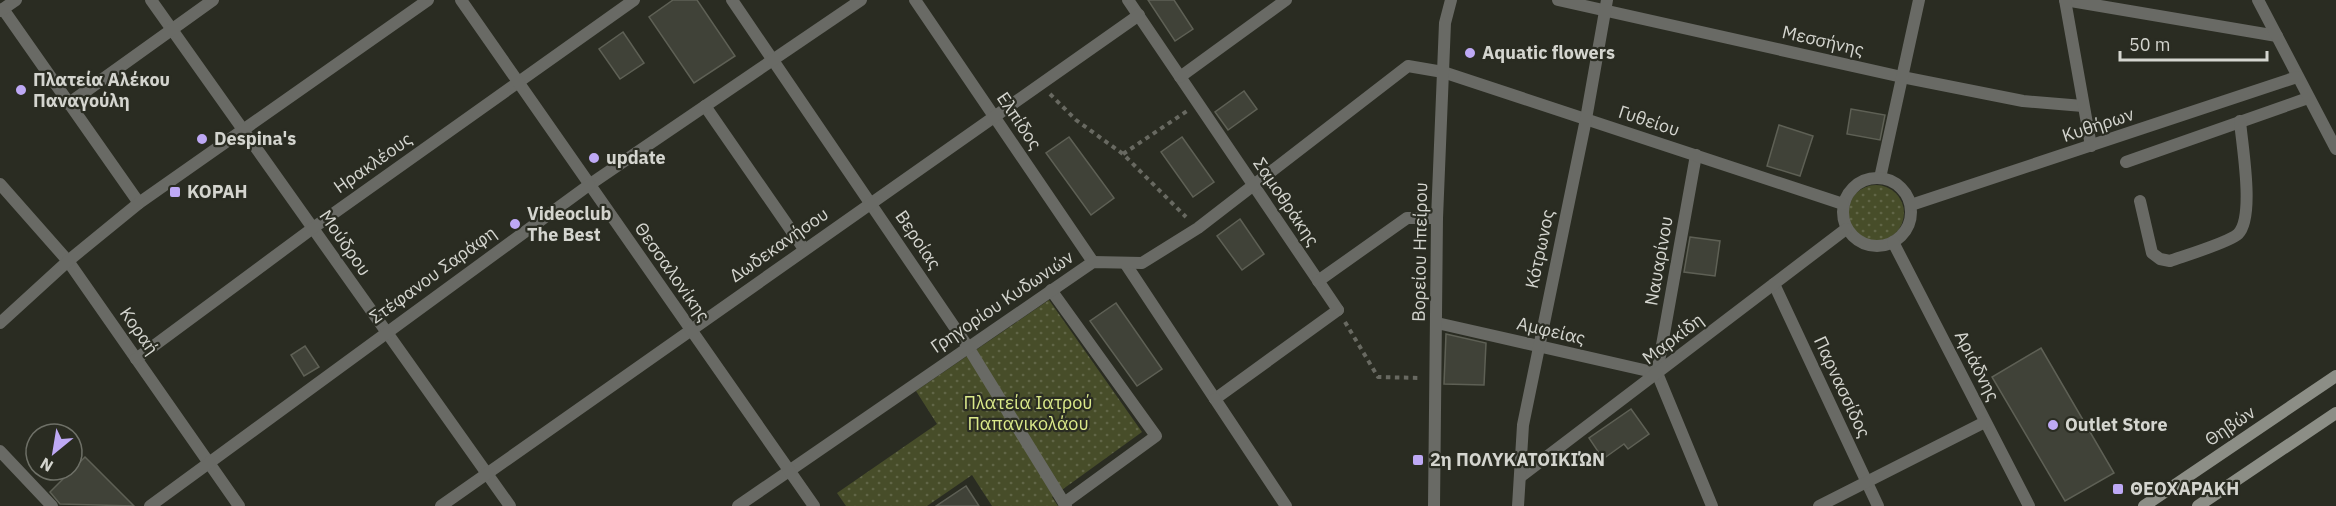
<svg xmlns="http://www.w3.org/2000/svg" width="2336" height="506" viewBox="0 0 2336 506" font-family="'IBM Plex Sans',sans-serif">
  <defs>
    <pattern id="park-dots" width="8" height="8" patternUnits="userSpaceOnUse" patternTransform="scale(1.5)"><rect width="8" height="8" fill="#474d29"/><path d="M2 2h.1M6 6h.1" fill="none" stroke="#616647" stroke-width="1.8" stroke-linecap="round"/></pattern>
  </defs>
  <rect width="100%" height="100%" fill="#2a2c22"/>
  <g fill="url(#park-dots)">
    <circle cx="1876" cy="213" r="28"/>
    <path d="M 1049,300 L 1142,432 L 1052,497 L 1058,506 L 992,506 L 972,475 L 927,506 L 846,506 L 837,493 L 937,424 L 916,391 Z"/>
  </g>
  <g fill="#404238" stroke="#5e6055" stroke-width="1.5">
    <path d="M 673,0 L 697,0 L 735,56 L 694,83 L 649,17 Z"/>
    <path d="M 1148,0 L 1174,0 L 1193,29 L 1175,41 Z"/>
    <path d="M 623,32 L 644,63 L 620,79 L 599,49 Z"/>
    <path d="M 1244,91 L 1257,109 L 1228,130 L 1215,112 Z"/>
    <path d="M 1851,109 L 1885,115 L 1880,140 L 1847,134 Z"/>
    <path d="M 1779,125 L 1813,136 L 1800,176 L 1767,166 Z"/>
    <path d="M 1069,137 L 1114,198 L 1091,215 L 1046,153 Z"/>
    <path d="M 1182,137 L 1214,182 L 1193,197 L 1161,152 Z"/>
    <path d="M 1240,219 L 1264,254 L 1242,270 L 1217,236 Z"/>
    <path d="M 1690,237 L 1720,241 L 1715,276 L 1684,272 Z"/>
    <path d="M 1116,303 L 1162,369 L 1137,386 L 1090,321 Z"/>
    <path d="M 1446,334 L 1486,343 L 1484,385 L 1444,384 Z"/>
    <path d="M 305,346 L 319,367 L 304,376 L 291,355 Z"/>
    <path d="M 2041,348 L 2114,473 L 2065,501 L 1992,377 Z"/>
    <path d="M 1631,409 L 1649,434 L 1628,449 L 1624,444 L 1603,459 L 1589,438 Z"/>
    <path d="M 85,457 L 134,506 L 60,504 L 50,492 Z"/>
    <path d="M 966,486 L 979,506 L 936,506 Z"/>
  </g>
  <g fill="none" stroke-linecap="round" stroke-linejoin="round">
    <g stroke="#686961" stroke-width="4" stroke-dasharray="4.5 4.5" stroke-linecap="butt">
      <path d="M 1050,94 L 1076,120 L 1123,154 L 1186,217"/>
      <path d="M 1123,154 L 1187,111"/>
      <path d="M 1345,322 L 1378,377 L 1421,378"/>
    </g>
    <g stroke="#696a65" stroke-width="12">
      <path d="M 2126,162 L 2308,98"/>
      <path d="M 2140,201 L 2152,253 L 2160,259 L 2170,261 C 2184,256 2230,242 2238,234 C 2255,217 2242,146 2240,121"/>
      <path d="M 1215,399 L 1338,310"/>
    </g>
    <g stroke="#696a65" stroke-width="12">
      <path d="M 1125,263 L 1215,399"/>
      <path d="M 968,347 L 1064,503"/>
    </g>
    <g stroke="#696a65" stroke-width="12">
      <path d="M 151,0 L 510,506"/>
      <path d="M 732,0 L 968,347"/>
      <path d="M 915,0 L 1093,262"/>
      <path d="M 1128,0 L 1338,310"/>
      <path d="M 1558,0 L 1902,77 L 2023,101 L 2083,106"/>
      <path d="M 2065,0 L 2277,36"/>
      <path d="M 2065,0 L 2091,146"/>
      <path d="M 2258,0 L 2336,149"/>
      <path d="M 3,9 L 139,203"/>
      <path d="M 0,11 L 16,0"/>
      <path d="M 1180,77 L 1286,0"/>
      <path d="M 68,104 L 213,0"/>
      <path d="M 705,106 L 804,249"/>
      <path d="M 1880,178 L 1919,0"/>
      <circle cx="1877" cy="212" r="34"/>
      <path d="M 0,184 L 68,261 L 239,506"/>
      <path d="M 589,185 L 861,0"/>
      <path d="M 1911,205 L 2297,77"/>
      <path d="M 1893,242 L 2029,506"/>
      <path d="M 1318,281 L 1407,218 L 1437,218"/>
      <path d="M 1774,284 L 1878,506"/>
      <path d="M 1051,290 L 1156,436 L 1064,503 L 1066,506"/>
      <path d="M 1437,323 L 1657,373"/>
      <path d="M 136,359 L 313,228 L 634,0"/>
      <path d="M 1657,373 L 1696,155"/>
      <path d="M 1657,373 L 1712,506"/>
      <path d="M 1215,399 L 1286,506"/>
      <path d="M 0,451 L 52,506"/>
      <path d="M 1520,477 L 1846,229"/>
      <path d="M 441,506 L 1139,15"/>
      <path d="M 738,506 L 1093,262 L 1142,263 L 1198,228 L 1408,66 L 1443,72 L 1843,204"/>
      <path d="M 1518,506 L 1523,425 L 1586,119 L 1607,0"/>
      <path d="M 1819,506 L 1985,422"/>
    </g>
    <g stroke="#696a65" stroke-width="12">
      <path d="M 461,0 L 814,506"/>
      <path d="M 0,323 L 68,261 L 139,203 L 428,0"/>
      <path d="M 150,506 L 589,185"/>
      <path d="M 1434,506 L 1437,218 L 1445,23 L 1451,0"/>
    </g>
    <g stroke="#8c8e86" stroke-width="12">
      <path d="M 2144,506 L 2336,376"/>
      <path d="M 2198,506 L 2336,413"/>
    </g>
  </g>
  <g fill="#bea9f5" stroke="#2a2c22" stroke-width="2">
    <circle cx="1470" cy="53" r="6"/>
    <circle cx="21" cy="90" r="6"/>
    <circle cx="202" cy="139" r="6"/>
    <circle cx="594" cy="158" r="6"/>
    <rect x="169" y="186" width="12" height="12" rx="3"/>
    <circle cx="515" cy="224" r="6"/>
    <circle cx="2053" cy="425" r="6"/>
    <rect x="1412" y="454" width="12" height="12" rx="3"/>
    <rect x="2112" y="483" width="12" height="12" rx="3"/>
  </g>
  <g text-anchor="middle" stroke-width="4.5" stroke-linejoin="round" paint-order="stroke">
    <g font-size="18" fill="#d4d5cf" stroke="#2a2c22">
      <text transform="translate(1823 41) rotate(13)" y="6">Μεσσήνης</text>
      <text transform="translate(1019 121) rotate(56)" y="6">Ελπίδος</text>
      <text transform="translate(1649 121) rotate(18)" y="6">Γυθείου</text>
      <text transform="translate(2098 125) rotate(-18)" y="6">Κυθήρων</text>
      <text transform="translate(373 163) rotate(-35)" y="6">Ηρακλέους</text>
      <text transform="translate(1286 202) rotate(56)" y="6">Σαμοθράκης</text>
      <text transform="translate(918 240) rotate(56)" y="6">Βεροίας</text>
      <text transform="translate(345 243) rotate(55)" y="6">Μούδρου</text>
      <text transform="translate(779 245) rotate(-35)" y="6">Δωδεκανήσου</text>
      <text transform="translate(1540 249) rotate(-78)" y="6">Κότρωνος</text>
      <text transform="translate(1420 252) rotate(-89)" y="6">Βορείου Ηπείρου</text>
      <text transform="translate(1659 261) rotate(-80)" y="6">Ναυαρίνου</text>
      <text transform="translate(672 272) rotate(55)" y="6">Θεσσαλονίκης</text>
      <text transform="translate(433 275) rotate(-36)" y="6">Στέφανου Σαράφη</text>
      <text transform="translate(1002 302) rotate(-34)" y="6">Γρηγορίου Κυδωνιών</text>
      <text transform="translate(139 331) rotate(55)" y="6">Κοραή</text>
      <text transform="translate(1551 331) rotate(13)" y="6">Αμφείας</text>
      <text transform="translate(1673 339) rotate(-37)" y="6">Μαρκίδη</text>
      <text transform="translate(1977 366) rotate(63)" y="6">Αριάδνης</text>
      <text transform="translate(1842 387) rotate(65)" y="6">Παρνασσίδος</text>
      <text transform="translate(2230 426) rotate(-34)" y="6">Θηβών</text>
    </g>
    <g font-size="18" font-weight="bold" fill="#d4d5cf" stroke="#2a2c22" text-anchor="start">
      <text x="1482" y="59">Aquatic flowers</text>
      <text x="33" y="86">Πλατεία Αλέκου<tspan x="33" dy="21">Παναγούλη</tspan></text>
      <text x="214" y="145">Despina's</text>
      <text x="606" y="164">update</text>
      <text x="187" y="198">ΚΟΡΑΗ</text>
      <text x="527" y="220">Videoclub<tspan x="527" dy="21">The Best</tspan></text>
      <text x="2065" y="431">Outlet Store</text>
      <text x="1430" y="466">2η ΠΟΛΥΚΑΤΟΙΚΙΏΝ</text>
      <text x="2130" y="495">ΘΕΟΧΑΡΑΚΗ</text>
    </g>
    <g font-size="18" fill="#dbea8a" stroke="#2a2c22">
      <text x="1028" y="409">Πλατεία Ιατρού<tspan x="1028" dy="21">Παπανικολάου</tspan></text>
    </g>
  </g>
  <g transform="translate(54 452) rotate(210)"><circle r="28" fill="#2a2c22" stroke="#6e7067" stroke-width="1.5"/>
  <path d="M0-4.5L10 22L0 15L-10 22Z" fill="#bea9f5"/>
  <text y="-9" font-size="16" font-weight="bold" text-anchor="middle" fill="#d4d5cf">N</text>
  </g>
  <path d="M2120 51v9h147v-9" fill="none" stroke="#d4d5cf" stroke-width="3"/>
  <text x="2129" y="51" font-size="18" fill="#d4d5cf" stroke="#2a2c22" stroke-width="4.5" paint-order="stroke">50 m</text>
</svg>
